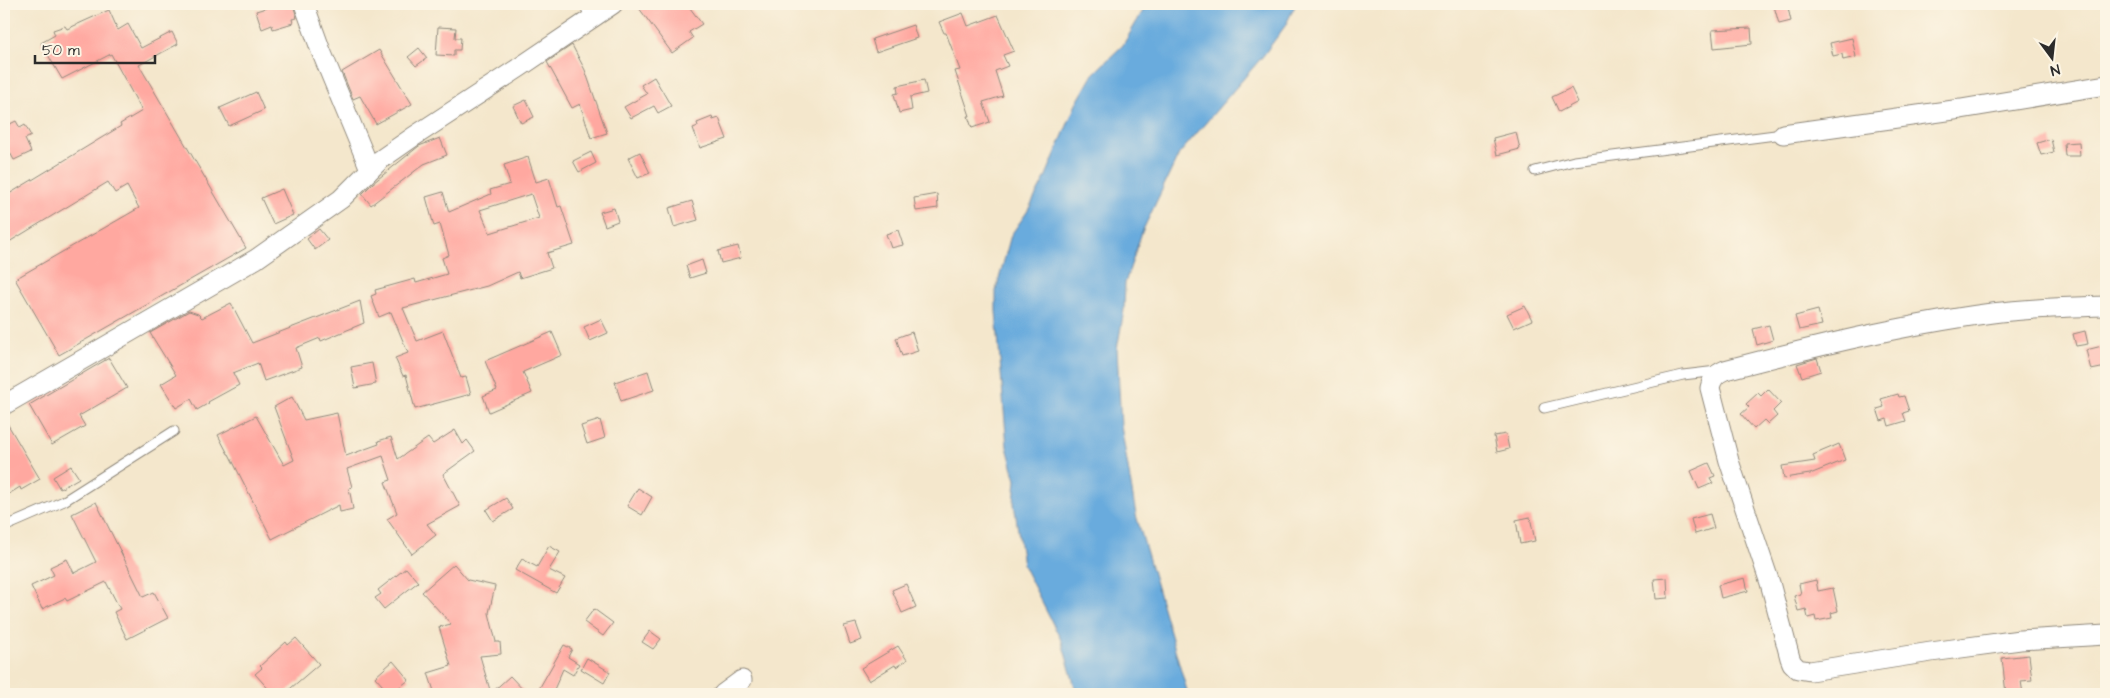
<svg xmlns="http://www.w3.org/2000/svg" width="2110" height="698" viewBox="0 0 2110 698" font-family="'Architects Daughter',sans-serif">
  <rect width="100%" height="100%" fill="#fcf5e5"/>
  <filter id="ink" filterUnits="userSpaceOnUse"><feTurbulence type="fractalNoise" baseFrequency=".02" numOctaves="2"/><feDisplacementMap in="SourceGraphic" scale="10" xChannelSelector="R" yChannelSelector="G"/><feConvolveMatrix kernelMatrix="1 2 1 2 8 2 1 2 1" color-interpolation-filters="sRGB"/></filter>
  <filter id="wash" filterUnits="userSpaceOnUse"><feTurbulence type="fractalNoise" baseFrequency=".0096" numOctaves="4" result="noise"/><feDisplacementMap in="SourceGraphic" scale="20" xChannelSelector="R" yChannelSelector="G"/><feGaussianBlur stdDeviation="1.12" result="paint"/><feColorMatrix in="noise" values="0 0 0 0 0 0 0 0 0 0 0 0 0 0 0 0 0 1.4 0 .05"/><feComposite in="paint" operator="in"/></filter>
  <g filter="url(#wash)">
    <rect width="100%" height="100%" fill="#f4e7cc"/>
    <path fill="#69abdd" stroke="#4a6b84" d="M 1147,4 L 1296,4 L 1285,26 L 1263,56 L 1179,154 L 1142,232 L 1125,283 L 1124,310 L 1117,349 L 1121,426 L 1136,515 L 1188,694 L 1077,694 L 1062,642 L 1023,565 L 1014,503 L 1016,480 L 1007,447 L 996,311 L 996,290 L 1011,235 L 1027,212 L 1045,178 L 1076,104 L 1093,74 L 1123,45 Z"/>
    <g id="blocks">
      <g fill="#ffa8a0" fill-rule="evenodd">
        <path d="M 264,4 L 293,4 L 297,18 L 292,19 L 293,23 L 273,29 L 272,25 L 262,29 L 256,11 L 266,8 Z"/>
        <path d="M 636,4 L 687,4 L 702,24 L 689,32 L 693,38 L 672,53 Z"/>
        <path d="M 1787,4 L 1791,21 L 1779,24 L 1774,6 Z"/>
        <path d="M 109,10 L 118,30 L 128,24 L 141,48 L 172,32 L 178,44 L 139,65 L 246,248 L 59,355 L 15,279 L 139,208 L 127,186 L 115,193 L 108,182 L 4,245 L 4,197 L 121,126 L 120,124 L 142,111 L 111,54 L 62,79 L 41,43 L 55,35 L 53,30 L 65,26 L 67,29 Z"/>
        <path d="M 963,13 L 968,26 L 998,15 L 1014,51 L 1003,55 L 1008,66 L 995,71 L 1003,96 L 983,102 L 990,122 L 972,128 L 968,116 L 970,116 L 955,71 L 960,70 L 946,33 L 944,33 L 939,22 Z"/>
        <path d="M 913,25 L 917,38 L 876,52 L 872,39 Z"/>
        <path d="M 438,27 L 456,28 L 455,38 L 461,38 L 460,50 L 454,50 L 454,56 L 436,55 Z"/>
        <path d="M 1751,28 L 1752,44 L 1714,48 L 1712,30 Z"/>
        <path d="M 1852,38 L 1856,57 L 1843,60 L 1842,54 L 1833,56 L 1830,43 Z"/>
        <path d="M 572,45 L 585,70 L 607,133 L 591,138 L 580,104 L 572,108 L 547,62 Z"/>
        <path d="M 419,48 L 427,58 L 416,66 L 408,57 Z"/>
        <path d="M 379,50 L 412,104 L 376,124 L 360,96 L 353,99 L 342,72 Z"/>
        <path d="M 654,77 L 671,106 L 658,113 L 654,106 L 631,118 L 624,107 L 647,94 L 641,85 Z"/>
        <path d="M 924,80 L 927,93 L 910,97 L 912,110 L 899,113 L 894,94 L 898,93 L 897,86 Z"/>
        <path d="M 1571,88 L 1578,102 L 1559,112 L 1552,97 Z"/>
        <path d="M 256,92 L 264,110 L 229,126 L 220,108 Z"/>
        <path d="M 526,100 L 534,117 L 521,123 L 513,106 Z"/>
        <path d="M 712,117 L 713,120 L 719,118 L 727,139 L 700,148 L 693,128 L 698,126 L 697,123 Z"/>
        <path d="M 16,121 L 20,128 L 25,125 L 31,136 L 25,139 L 31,152 L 14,160 L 8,149 L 4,152 L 4,127 Z"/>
        <path d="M 1516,132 L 1520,149 L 1497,155 L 1493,138 Z"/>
        <path d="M 440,138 L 447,155 L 424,164 L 371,205 L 362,194 L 373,183 L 419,146 Z"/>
        <path d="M 2051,139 L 2054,152 L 2041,155 L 2037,143 Z"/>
        <path d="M 2079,142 L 2080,156 L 2065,156 L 2064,143 Z"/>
        <path d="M 591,152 L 596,163 L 579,172 L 573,161 Z"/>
        <path d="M 640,152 L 650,173 L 638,178 L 628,158 Z"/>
        <path d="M 528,157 L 536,182 L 549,178 L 558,207 L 561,206 L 574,245 L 547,253 L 552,268 L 520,278 L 518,272 L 487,286 L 403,308 L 417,341 L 443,331 L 461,378 L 466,377 L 471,394 L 415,409 L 406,375 L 403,376 L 395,358 L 408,353 L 391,312 L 379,317 L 371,296 L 376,294 L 375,290 L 415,279 L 416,283 L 447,274 L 442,258 L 449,255 L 440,224 L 434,226 L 426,197 L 443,192 L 449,212 L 491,194 L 490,190 L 510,184 L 504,165 ZM 531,194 L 539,218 L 490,233 L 480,210 Z"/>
        <path d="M 282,189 L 293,215 L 273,224 L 261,198 Z"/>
        <path d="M 937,194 L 938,208 L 916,211 L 914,198 Z"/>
        <path d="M 692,201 L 698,220 L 674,227 L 669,208 Z"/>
        <path d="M 614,208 L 618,221 L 605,226 L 600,212 Z"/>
        <path d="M 319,229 L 328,240 L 315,250 L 307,239 Z"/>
        <path d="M 898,230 L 903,245 L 891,248 L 886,234 Z"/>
        <path d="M 738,246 L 741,258 L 721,263 L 718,251 Z"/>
        <path d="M 702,260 L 706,273 L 690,278 L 686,266 Z"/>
        <path d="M 360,301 L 364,323 L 321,341 L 320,338 L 296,348 L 302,367 L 264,381 L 258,363 L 233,373 L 239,385 L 208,402 L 209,403 L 197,410 L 191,399 L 176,408 L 161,384 L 176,375 L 150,333 L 189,311 L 198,314 L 202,318 L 231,303 L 252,343 Z"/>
        <path d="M 1525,306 L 1532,320 L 1514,328 L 1507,314 Z"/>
        <path d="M 1818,310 L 1822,325 L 1799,330 L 1795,316 Z"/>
        <path d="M 601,319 L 608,333 L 590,341 L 584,327 Z"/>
        <path d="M 1769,325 L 1773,340 L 1757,345 L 1753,329 Z"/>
        <path d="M 2085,331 L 2088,344 L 2076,346 L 2073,334 Z"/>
        <path d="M 552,332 L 562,355 L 523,372 L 532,393 L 489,412 L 483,396 L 497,390 L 485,361 Z"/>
        <path d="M 912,332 L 918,351 L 902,356 L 896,338 Z"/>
        <path d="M 2106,345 L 2106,367 L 2091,370 L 2086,350 Z"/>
        <path d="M 109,358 L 127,388 L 79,416 L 85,426 L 52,445 L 29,405 Z"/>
        <path d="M 1817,358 L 1821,371 L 1802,377 L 1797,364 Z"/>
        <path d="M 372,363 L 376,384 L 355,388 L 351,367 Z"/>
        <path d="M 648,371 L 654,390 L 621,401 L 615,382 Z"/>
        <path d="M 1768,389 L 1781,403 L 1773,411 L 1777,416 L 1768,424 L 1764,420 L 1754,429 L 1741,414 L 1749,407 L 1746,404 L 1758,393 L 1761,396 Z"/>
        <path d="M 1898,394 L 1899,397 L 1904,396 L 1909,411 L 1903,413 L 1906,421 L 1889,426 L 1887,419 L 1881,421 L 1877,409 L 1884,407 L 1881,399 Z"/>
        <path d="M 292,397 L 304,420 L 337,413 L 346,456 L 379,444 L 378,441 L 391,437 L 398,459 L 428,438 L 433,444 L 455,430 L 463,444 L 467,440 L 475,451 L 443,474 L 460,506 L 427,524 L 436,535 L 412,554 L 387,519 L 397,513 L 385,482 L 391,480 L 383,456 L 347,469 L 352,487 L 349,488 L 353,509 L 340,512 L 339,505 L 272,539 L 229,454 L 228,454 L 218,435 L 256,416 L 284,465 L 294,460 L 274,407 Z"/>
        <path d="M 4,418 L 40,479 L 21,490 L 20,487 L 4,497 Z"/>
        <path d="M 600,420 L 605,438 L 587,444 L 581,426 Z"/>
        <path d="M 1506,434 L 1509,449 L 1497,452 L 1494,436 Z"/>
        <path d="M 1839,444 L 1845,460 L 1810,474 L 1784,478 L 1782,466 L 1815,461 L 1813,455 Z"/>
        <path d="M 1709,463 L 1715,476 L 1710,478 L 1713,483 L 1699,489 L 1691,471 Z"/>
        <path d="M 71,466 L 79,478 L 60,489 L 53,477 Z"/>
        <path d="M 638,488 L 652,497 L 642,515 L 627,506 Z"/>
        <path d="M 506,498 L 513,509 L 493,521 L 486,510 Z"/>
        <path d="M 96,502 L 143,597 L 154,592 L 168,618 L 127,639 L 114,612 L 120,609 L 106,582 L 67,601 L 65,598 L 42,609 L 31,586 L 54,575 L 50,567 L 67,559 L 74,573 L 96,562 L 72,514 Z"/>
        <path d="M 1710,514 L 1714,528 L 1695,534 L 1691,519 Z"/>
        <path d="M 1530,517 L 1535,541 L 1520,544 L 1516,520 Z"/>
        <path d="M 549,546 L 560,552 L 549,570 L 565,578 L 556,593 L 515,570 L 522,559 L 537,567 Z"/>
        <path d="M 454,564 L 468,580 L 495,586 L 489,613 L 496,642 L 500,642 L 501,654 L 480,656 L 490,690 L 474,694 L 435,694 L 428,673 L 451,666 L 439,627 L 451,624 L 422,592 Z"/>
        <path d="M 406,568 L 418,582 L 384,609 L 375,598 L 381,594 L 378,590 Z"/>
        <path d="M 1667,578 L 1668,598 L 1656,599 L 1654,579 Z"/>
        <path d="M 1745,578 L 1748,591 L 1721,598 L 1718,585 Z"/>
        <path d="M 1816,580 L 1818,591 L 1833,588 L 1838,611 L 1831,613 L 1832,618 L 1816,621 L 1815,616 L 1808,618 L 1806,609 L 1798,611 L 1794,596 L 1801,594 L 1799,584 Z"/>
        <path d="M 906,584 L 916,607 L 902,613 L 892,590 Z"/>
        <path d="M 594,609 L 613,623 L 603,636 L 584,622 Z"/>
        <path d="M 856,623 L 862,640 L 850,644 L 844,626 Z"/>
        <path d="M 650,631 L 661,639 L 653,649 L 642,642 Z"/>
        <path d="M 296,638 L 319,664 L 284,694 L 273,694 L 255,674 L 262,668 L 260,666 L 286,642 L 288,645 Z"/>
        <path d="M 564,645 L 572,649 L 568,657 L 579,664 L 573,675 L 563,669 L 552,694 L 536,694 Z"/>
        <path d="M 898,646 L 907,660 L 896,667 L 895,665 L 869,681 L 861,668 Z"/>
        <path d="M 2029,655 L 2032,680 L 2021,681 L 2023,694 L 2006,694 L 2002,658 Z"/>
        <path d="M 587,658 L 610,672 L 604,683 L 581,669 Z"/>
        <path d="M 393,661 L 409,680 L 390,694 L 375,677 Z"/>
        <path d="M 510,676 L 527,694 L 490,694 Z"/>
      </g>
    </g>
  </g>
  <g filter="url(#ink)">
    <use href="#blocks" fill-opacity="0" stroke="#90897c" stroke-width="1"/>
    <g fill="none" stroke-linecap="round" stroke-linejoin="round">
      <defs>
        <g id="service">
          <path d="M 584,4 L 591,19"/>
          <path d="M 1535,171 L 1574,161 L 1783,134"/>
          <path d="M 1544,408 L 1683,375 L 1717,371"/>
          <path d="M 4,527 L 64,501 L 174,431"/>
        </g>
        <g id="minor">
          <path d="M 304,4 L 321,51 L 370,169"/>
          <path d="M 1783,134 L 1961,109 L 2106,85"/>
          <path d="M 2106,306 C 2068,307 2030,308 1992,313 C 1902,325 1813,347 1725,370 C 1716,374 1712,378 1710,388 L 1729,461 L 1770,583 L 1790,658 L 1792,663 L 1798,669 L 1810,671 L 1931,652 L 2020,640 L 2106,635"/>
          <path d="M 4,405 L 256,259 L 341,199 L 380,160 L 413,137 L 520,67 L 613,4"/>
          <path d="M 723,694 L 742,680"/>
        </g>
      </defs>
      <use href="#service" stroke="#90897c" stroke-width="11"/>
      <use href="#minor" stroke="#90897c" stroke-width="21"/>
      <use href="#service" stroke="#fff" stroke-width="9"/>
      <use href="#minor" stroke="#fff" stroke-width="19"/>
    </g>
  </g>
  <rect width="2110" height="698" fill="none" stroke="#fcf5e5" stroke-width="20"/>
  <g transform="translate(2052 58) rotate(165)" stroke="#fcf5e5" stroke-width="4" paint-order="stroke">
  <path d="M0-4L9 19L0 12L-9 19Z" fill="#2b2b2b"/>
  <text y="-8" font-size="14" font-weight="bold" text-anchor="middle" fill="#2b2b2b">N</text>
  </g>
  <path d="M35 55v8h120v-8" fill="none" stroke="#2b2b2b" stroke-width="2.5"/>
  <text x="42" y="55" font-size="15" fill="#2b2b2b" stroke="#fcf5e5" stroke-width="4" paint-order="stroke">50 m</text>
</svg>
